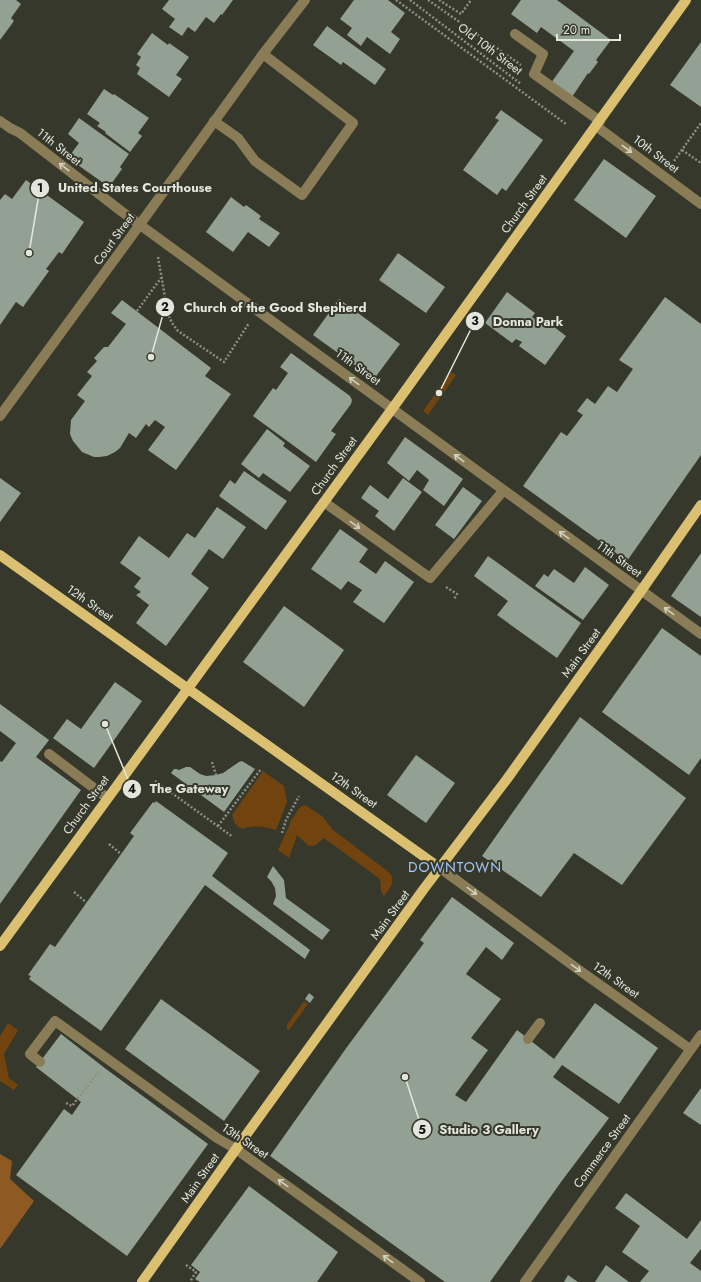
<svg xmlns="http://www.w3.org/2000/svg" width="701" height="1282" viewBox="0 0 701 1282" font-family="Jost,sans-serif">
  <rect width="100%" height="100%" fill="#35382a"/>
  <g fill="#71430f">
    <path d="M 451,372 L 456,375 L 428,415 L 423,411 Z"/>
    <path d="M 263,771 L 284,786 L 287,802 L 276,830 C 264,826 254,825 242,829 L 235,824 L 232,815 Z"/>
    <path d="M 305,805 L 322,816 L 333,830 L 390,873 C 396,884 390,887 384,896 L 381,891 L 380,879 L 324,838 L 316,845 L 309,846 L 300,838 L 297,835 L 289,858 L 278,850 L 290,824 L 290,822 L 299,808 Z"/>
    <path d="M 304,1001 L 308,1004 L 289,1030 L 287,1029 L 287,1025 Z"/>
    <path d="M 8,1023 L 18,1030 L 4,1054 L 9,1078 L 18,1085 L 14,1090 L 0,1081 L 0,1036 Z"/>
  </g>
  <path fill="#8e5923" d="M 0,1154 L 12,1161 L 10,1179 L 34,1201 L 0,1249 Z"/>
  <g fill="#93a194">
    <path d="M 0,0 L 16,0 L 21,4 L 11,18 L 14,21 L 0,40 Z"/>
    <path d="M 169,0 L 233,0 L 222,15 L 221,14 L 214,23 L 206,17 L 195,32 L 188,27 L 182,36 L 169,27 L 175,19 L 162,9 Z"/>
    <path d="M 354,0 L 388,0 L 405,13 L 391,32 L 400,39 L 390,54 L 367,37 L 361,46 L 347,35 L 352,28 L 340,19 Z"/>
    <path d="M 521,0 L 557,0 L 611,40 L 596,60 L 598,62 L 589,74 L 588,73 L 572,97 L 551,83 L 574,51 L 541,27 L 537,33 L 511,14 Z"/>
    <path d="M 327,26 L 386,69 L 375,85 L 343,62 L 341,65 L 313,45 Z"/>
    <path d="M 152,33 L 168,45 L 169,43 L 189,57 L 176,75 L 182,79 L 169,97 L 137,74 L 140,68 L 136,65 L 141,57 L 137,54 Z"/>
    <path d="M 701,42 L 701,107 L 670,85 Z"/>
    <path d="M 104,89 L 113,95 L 114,94 L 149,118 L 138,133 L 142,136 L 130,152 L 105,133 L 106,132 L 97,126 L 100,123 L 87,114 Z"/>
    <path d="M 501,110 L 543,140 L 506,191 L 502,188 L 497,195 L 463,170 L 499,120 L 495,118 Z"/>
    <path d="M 79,118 L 129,154 L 120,167 L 122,169 L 109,187 L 68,158 L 79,143 L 68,134 Z"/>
    <path d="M 604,159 L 656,196 L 626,238 L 574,200 Z"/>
    <path d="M 26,180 L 84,222 L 62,254 L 59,252 L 46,269 L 49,271 L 23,307 L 16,302 L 0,325 L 0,200 L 5,194 L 12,199 Z"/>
    <path d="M 231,197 L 244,207 L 246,205 L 261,216 L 259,219 L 280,233 L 269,247 L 248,232 L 233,252 L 206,232 Z"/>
    <path d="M 398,253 L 445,287 L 426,313 L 379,280 Z"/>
    <path d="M 507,292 L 535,313 L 532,317 L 537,321 L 541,317 L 566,336 L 545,365 L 519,346 L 522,342 L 516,339 L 512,343 L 485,323 Z"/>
    <path d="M 665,297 L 701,324 L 701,455 L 627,561 L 523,486 L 561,432 L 567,436 L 583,415 L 577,411 L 587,398 L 595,404 L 608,386 L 617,392 L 633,369 L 619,360 Z"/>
    <path d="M 339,299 L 400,344 L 374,379 L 313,335 Z"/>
    <path d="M 122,300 L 211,368 L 205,376 L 231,394 L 176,470 L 148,450 L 165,427 L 155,420 L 149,427 L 146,424 L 136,438 L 129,433 L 120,448 L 115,452 L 107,456 L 99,457 L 94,457 L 82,452 L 73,441 L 70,434 L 71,420 L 85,401 L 77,395 L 92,376 L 87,372 L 97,361 L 94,358 L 104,347 L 108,347 L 126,324 L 111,313 Z"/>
    <path d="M 291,353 L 350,396 L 352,400 L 351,404 L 331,431 L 336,434 L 316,462 L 253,416 L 273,388 L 276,390 L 288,373 L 280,367 Z"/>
    <path d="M 267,429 L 285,443 L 283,446 L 310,466 L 290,492 L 263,473 L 259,478 L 241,464 Z"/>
    <path d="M 405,437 L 463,479 L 444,506 L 423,490 L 429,480 L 417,470 L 409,481 L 387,463 Z"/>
    <path d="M 244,471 L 287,501 L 266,530 L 219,496 L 230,480 L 235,484 Z"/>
    <path d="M 0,478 L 21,493 L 0,522 Z"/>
    <path d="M 403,478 L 422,492 L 394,531 L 375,516 L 379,511 L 361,498 L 370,485 L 388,499 Z"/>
    <path d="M 463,487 L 482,501 L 454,539 L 435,525 Z"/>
    <path d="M 217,507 L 246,527 L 223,559 L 209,549 L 191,574 L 209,588 L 166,646 L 136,623 L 149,605 L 136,595 L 141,592 L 134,587 L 141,578 L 120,563 L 139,536 L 169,558 L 187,533 L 195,538 Z"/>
    <path d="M 340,529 L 368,549 L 359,562 L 376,574 L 385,561 L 414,582 L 384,623 L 353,602 L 362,590 L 348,581 L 341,590 L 311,569 Z"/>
    <path d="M 701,553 L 701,617 L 671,596 Z"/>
    <path d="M 488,556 L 581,623 L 557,658 L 497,615 L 508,601 L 474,576 Z"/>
    <path d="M 585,567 L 609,585 L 583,620 L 535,586 L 544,574 L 548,577 L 554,569 L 574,583 Z"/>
    <path d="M 284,606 L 344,650 L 304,707 L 243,662 Z"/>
    <path d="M 662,628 L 701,656 L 701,758 L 689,775 L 602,712 Z"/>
    <path d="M 115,682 L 142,701 L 94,768 L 53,738 L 67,719 L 81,729 Z"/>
    <path d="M 0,704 L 49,740 L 36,757 L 81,790 L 0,904 L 0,761 L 2,762 L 16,743 L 0,731 Z"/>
    <path d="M 580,717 L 686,798 L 622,885 L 574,853 L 541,897 L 482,856 Z"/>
    <path d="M 416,755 L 455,783 L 426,823 L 387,795 Z"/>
    <path d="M 242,761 L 255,769 L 224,812 L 171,773 L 174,769 L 176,769 L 179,770 L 186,767 L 190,767 L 200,774 L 206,776 L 216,775 L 223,773 L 239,762 Z"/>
    <path d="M 156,801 L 228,853 L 212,876 L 310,950 L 305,959 L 205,885 L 101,1031 L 29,979 L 31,976 L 28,975 L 50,944 L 55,947 L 134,836 L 130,833 L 153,802 L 155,803 Z"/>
    <path d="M 273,866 L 284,880 L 286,898 L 330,930 L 322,940 L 273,904 L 276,896 L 275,888 L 271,881 L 267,877 Z"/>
    <path d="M 452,897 L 514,943 L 502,960 L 486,947 L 466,974 L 501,999 L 471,1038 L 488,1050 L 455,1095 L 466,1102 L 517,1030 L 554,1059 L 595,1003 L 658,1048 L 619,1104 L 562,1065 L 553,1077 L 609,1118 L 561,1182 L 490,1282 L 445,1282 L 270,1156 L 347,1047 L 424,943 L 420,940 Z"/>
    <path d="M 309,993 L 314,997 L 310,1003 L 305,999 Z"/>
    <path d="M 161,999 L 260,1071 L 224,1121 L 125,1049 Z"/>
    <path d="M 61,1034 L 106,1069 L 208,1144 L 127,1256 L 16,1175 L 64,1109 L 72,1115 L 81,1102 L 36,1067 Z"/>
    <path d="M 701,1088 L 701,1125 L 683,1113 Z"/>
    <path d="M 249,1186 L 338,1252 L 317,1282 L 200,1282 L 195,1279 L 200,1272 L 191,1265 Z"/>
    <path d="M 626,1193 L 687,1239 L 701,1220 L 701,1249 L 690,1263 L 701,1271 L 701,1282 L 640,1282 L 649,1271 L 622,1252 L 640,1226 L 615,1208 Z"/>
    <path d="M 606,1265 L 629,1282 L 595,1282 Z"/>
    <path d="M 568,1275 L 578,1282 L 564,1282 Z"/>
  </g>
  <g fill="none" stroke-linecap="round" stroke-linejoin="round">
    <g stroke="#8d8f84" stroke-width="2.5" stroke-dasharray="2 2" stroke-linecap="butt">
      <path d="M 396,0 L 566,124"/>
      <path d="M 410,0 L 521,84"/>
      <path d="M 428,0 L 521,65"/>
      <path d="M 439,0 L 461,14 L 471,0"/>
      <path d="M 682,150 L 701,163"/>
      <path d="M 674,161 L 701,123"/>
      <path d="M 158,257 L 168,314 L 172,323 L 178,331 L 224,362 L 249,323"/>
      <path d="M 137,311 L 161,278"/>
      <path d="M 446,587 L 457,594 L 454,599"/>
      <path d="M 212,762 L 216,775"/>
      <path d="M 155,781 L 233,837"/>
      <path d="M 218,826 L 261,769"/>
      <path d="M 282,833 L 286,820 L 299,796"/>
      <path d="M 109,844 L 121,854"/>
      <path d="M 74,892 L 87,903"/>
      <path d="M 66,1103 L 72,1106 L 99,1071"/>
      <path d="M 186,1265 L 196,1272 L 190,1282"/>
    </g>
    <g stroke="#897c57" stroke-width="10">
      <path d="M 515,34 L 543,54 L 534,74 L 600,121"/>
      <path d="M 0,121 L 10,128 L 20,133 L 121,211 L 701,634"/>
      <path d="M 214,121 L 238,138 L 255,161 L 302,195 L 353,123 L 263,54"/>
      <path d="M 596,126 L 701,204"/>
      <path d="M 0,416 L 133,234 L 263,54 L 305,0"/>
      <path d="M 324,502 L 430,578 L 503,491"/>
      <path d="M 49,754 L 107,798"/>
      <path d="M 440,868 L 579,970 L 690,1049"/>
      <path d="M 528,1039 L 540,1023"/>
      <path d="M 40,1062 L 30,1054 L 55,1021 L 217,1138 L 236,1149 L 420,1282"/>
      <path d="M 525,1282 L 701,1035"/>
    </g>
    <g stroke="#dbc071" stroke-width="10">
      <path d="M 0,555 L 440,868"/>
      <path d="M 0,946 L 400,398 L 686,0"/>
      <path d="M 142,1282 L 236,1149 L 423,890 L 507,779 L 641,591 L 701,505"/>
    </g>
  </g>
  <defs><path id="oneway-shaft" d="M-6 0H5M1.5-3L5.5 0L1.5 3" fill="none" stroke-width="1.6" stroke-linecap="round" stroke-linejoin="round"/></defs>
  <g stroke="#d2d1c2">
    <use href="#oneway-shaft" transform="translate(627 149) rotate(37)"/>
    <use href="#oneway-shaft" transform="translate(64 167) rotate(-142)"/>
    <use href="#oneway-shaft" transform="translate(354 381) rotate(-144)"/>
    <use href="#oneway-shaft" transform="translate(459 458) rotate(-143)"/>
    <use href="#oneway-shaft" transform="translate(355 525) rotate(36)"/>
    <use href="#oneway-shaft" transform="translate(564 535) rotate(-144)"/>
    <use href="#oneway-shaft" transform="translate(669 611) rotate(-144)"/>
    <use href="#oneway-shaft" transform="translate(472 891) rotate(36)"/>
    <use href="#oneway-shaft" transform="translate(576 968) rotate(36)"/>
    <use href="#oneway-shaft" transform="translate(283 1183) rotate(-144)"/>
    <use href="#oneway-shaft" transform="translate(388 1259) rotate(-144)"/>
  </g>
  <g text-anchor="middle" stroke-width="4" stroke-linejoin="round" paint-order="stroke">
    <g font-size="12" fill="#e4e6dd" stroke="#35382a">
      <text transform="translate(490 49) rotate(37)" y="4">Old 10th Street</text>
      <text transform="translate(59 147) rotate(38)" y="4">11th Street</text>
      <text transform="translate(656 154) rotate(37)" y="4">10th Street</text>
      <text transform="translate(524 204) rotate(-54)" y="4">Church Street</text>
      <text transform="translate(114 239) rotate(-54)" y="4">Court Street</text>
      <text transform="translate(358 367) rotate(36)" y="4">11th Street</text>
      <text transform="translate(334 466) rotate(-54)" y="4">Church Street</text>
      <text transform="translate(619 559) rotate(36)" y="4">11th Street</text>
      <text transform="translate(90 603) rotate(35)" y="4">12th Street</text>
      <text transform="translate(581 653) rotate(-54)" y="4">Main Street</text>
      <text transform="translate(354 790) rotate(35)" y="4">12th Street</text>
      <text transform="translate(86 805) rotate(-54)" y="4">Church Street</text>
      <text transform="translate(390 915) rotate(-54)" y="4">Main Street</text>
      <text transform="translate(616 980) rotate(35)" y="4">12th Street</text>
      <text transform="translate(245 1141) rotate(34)" y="4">13th Street</text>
      <text transform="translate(602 1151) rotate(-54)" y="4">Commerce Street</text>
      <text transform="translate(200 1178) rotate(-55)" y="4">Main Street</text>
    </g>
    <g font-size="14" letter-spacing="1" fill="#a3c7f8" stroke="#35382a">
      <text x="455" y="872">DOWNTOWN</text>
    </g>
  </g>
  <path fill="none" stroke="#e4e6dd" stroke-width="1.5" d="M29 253L40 188M151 357L165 307M439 393L475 321M105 724L132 789M405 1077L422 1129"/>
  <g fill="#e4e6dd" stroke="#35382a" stroke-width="1.5">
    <circle cx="29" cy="253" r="4"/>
    <circle cx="151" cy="357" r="4"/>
    <circle cx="439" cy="393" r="4"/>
    <circle cx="105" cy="724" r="4"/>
    <circle cx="405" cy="1077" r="4"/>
    <circle cx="40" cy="188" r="10"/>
    <circle cx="165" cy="307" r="10"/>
    <circle cx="475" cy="321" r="10"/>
    <circle cx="132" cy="789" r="10"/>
    <circle cx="422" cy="1129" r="10"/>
  </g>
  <g font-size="12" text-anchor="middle" font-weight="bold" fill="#111">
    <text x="40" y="192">1</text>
    <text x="165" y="311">2</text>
    <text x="475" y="325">3</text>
    <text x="132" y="793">4</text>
    <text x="422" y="1134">5</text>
  </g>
  <g font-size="13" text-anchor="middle" font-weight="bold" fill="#e4e6dd" stroke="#35382a" stroke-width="4" stroke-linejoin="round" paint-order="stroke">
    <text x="135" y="192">United States Courthouse</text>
    <text x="275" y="312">Church of the Good Shepherd</text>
    <text x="528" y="326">Donna Park</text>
    <text x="189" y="793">The Gateway</text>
    <text x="489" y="1134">Studio 3 Gallery</text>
  </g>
  <path d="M557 34v6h63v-6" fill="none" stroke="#e4e6dd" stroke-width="2"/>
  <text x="563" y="34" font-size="12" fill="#e4e6dd" stroke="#35382a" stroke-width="3" paint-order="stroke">20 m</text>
</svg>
